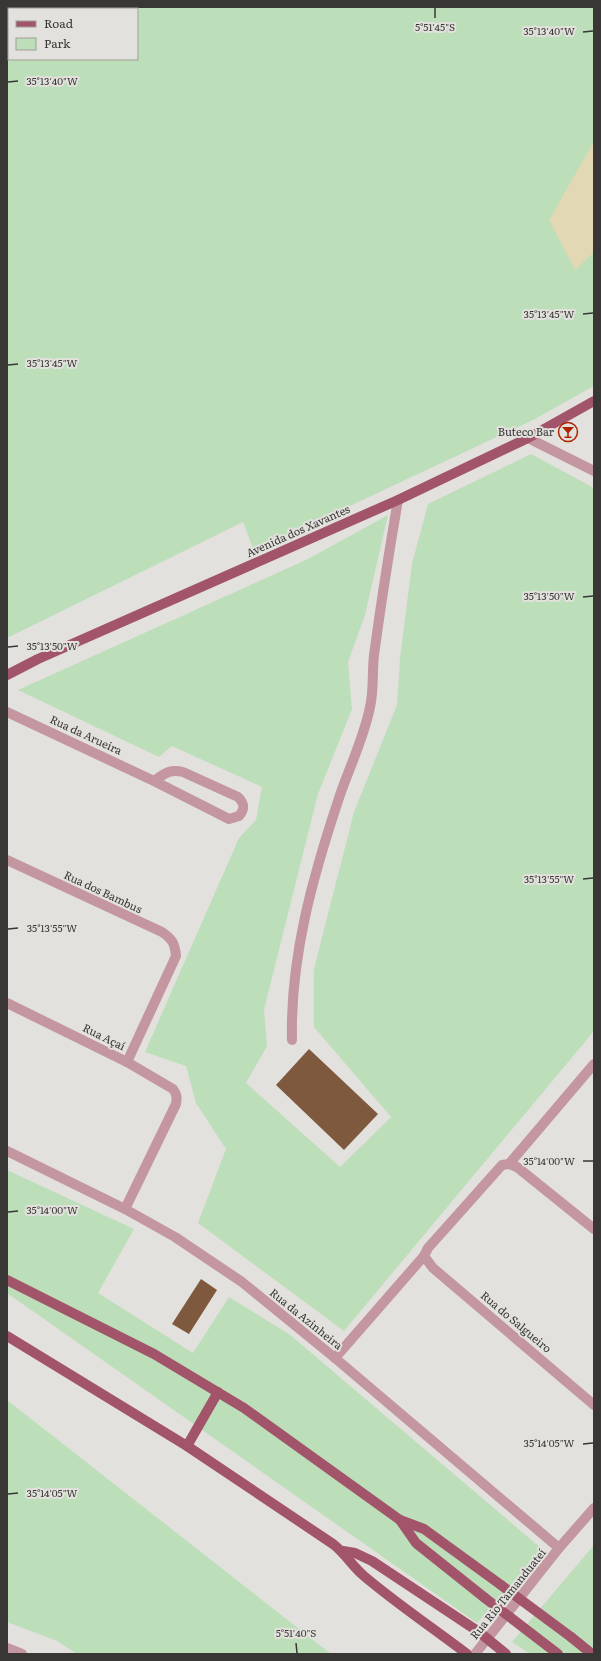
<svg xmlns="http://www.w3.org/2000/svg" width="601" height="1661" viewBox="0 0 601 1661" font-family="Literata,serif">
  <rect width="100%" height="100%" fill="#e3e1dd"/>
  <g fill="#bcdeb9" fill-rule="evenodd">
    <path d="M 7,7 L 594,7 L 594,386 L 533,420 L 254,551 L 243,522 L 7,638 ZM 9,9 L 137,9 L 137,59 L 9,59 Z"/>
    <path d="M 531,454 L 594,488 L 594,1031 L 344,1331 L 198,1223 L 226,1149 L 196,1103 L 186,1066 L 145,1052 L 239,838 L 256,820 L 262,787 L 172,746 L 159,757 L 18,690 L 308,559 L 388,515 L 365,615 L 348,662 L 352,709 L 318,794 L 264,1010 L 267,1046 L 246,1083 L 340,1167 L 391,1117 L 314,1027 L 314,969 L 354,812 L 397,705 L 400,658 L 412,564 L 428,504 Z"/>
    <path d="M 7,1170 L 134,1229 L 98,1293 L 193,1353 L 229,1297 L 289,1334 L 542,1549 L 477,1623 L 7,1293 Z"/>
    <path d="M 7,1400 L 331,1654 L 77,1654 L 57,1641 L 7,1622 Z"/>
    <path d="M 594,1545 L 594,1654 L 530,1654 L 512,1642 Z"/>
  </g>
  <path fill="#e2d8b3" d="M 594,141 L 594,252 L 575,270 L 549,220 Z"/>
  <g fill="#7f593d">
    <path d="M 309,1049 L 378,1114 L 344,1150 L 276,1085 Z"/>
    <path d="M 201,1279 L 217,1290 L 189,1334 L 172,1324 Z"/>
  </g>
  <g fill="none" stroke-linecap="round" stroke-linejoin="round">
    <g stroke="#c396a0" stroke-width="10">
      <path d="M 528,438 L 594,471"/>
      <path d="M 7,712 L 154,781 L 229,819 L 239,816 C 245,809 245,804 238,797 L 183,772 C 170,769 165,773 154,781"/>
      <path d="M 7,860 L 162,932 C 172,939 175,943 176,956 L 127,1062"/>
      <path d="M 7,1003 L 127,1062 L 173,1089 C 177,1094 177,1098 176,1104 L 125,1209"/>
      <path d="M 292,1040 C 290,957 313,876 339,798 C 349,768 364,738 370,707 C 374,690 372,672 374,655 C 381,603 389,552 398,500"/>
      <path d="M 7,1151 L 125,1209 L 175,1237 L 242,1282 L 335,1358 L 559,1548"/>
      <path d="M 509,1164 L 594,1064"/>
      <path d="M 424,1256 L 433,1268 L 594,1405"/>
      <path d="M 335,1358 L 424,1256 L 428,1248 L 502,1165 L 509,1164 L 517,1167 L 594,1229"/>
      <path d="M 7,1648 L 22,1654"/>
      <path d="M 475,1654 L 559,1548 L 594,1508"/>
    </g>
    <g stroke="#a2546a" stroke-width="10">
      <path d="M 7,675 L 38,659 L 398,500 L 528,438 L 594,401"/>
      <path d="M 7,1280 L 154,1354 L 244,1408 L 400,1520 L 424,1529 L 501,1585"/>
      <path d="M 7,1336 L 187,1446 L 333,1544 C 345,1553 352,1566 364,1576 C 397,1604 433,1628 467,1654"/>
      <path d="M 187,1446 L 218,1392"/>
      <path d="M 400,1520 L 416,1543 L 485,1598"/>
      <path d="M 571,1637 L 592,1654"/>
    </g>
    <g stroke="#a2546a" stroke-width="10">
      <path d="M 343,1551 L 355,1553 L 372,1561 L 479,1632 L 506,1654"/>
      <path d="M 501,1585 L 571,1637"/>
      <path d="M 485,1598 L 558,1654"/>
    </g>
  </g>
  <path fill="none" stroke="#383735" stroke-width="1.5" d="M 435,8 L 435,18M 583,32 L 593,31M 8,82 L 18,81M 583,314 L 593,313M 8,365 L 18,364M 583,597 L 593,596M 8,647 L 18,646M 583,879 L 593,878M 8,929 L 18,928M 583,1161 L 593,1161M 8,1212 L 18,1211M 583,1444 L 593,1443M 8,1494 L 18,1493M 296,1643 L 297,1653"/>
  <defs>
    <symbol id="bar-ring" viewBox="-11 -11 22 22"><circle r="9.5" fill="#e3e1dd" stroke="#af2300" stroke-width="1.5"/><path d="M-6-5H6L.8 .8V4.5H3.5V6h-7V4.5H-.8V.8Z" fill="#af2300"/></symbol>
  </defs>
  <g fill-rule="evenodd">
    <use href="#bar-ring" x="557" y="421" width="22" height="22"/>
  </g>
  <g text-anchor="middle" stroke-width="4" stroke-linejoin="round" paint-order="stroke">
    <g font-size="11" fill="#383735" stroke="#e3e1dd" text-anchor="end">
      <text x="554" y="436">Buteco Bar</text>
    </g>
    <g font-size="11" fill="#383735" stroke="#e3e1dd">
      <text transform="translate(298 531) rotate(-24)" y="4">Avenida dos Xavantes</text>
      <text transform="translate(86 735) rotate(25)" y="4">Rua da Arueira</text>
      <text transform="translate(103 892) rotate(25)" y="4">Rua dos Bambus</text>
      <text transform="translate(104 1037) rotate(26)" y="4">Rua Açaí</text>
      <text transform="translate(306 1319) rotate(39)" y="4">Rua da Azinheira</text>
      <text transform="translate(516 1322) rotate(40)" y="4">Rua do Salgueiro</text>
      <text transform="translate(508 1594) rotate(-51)" y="4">Rua Rio Tamanduateí</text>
    </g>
  </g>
  <g font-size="10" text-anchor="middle" fill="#383735" stroke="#e3e1dd" stroke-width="4" stroke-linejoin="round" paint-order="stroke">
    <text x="435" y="31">5°51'45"S</text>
    <text x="549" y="35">35°13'40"W</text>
    <text x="52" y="85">35°13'40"W</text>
    <text x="549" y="318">35°13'45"W</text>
    <text x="52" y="367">35°13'45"W</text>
    <text x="549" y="600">35°13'50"W</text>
    <text x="52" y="650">35°13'50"W</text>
    <text x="549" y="883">35°13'55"W</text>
    <text x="52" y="932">35°13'55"W</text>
    <text x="549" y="1165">35°14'00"W</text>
    <text x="52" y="1214">35°14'00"W</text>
    <text x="549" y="1447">35°14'05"W</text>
    <text x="52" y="1497">35°14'05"W</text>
    <text x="296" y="1637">5°51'40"S</text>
  </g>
  <rect width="601" height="1661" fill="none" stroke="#383735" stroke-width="16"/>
  <rect x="8" y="8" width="130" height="52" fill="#e3e1dd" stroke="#9f9d9a"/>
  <rect x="16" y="21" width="20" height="6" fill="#a2546a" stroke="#9f9d9a"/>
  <text x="44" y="28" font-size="12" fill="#383735">Road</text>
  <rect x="16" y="38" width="20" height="12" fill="#bcdeb9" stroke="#9f9d9a"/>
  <text x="44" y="48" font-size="12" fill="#383735">Park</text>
</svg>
